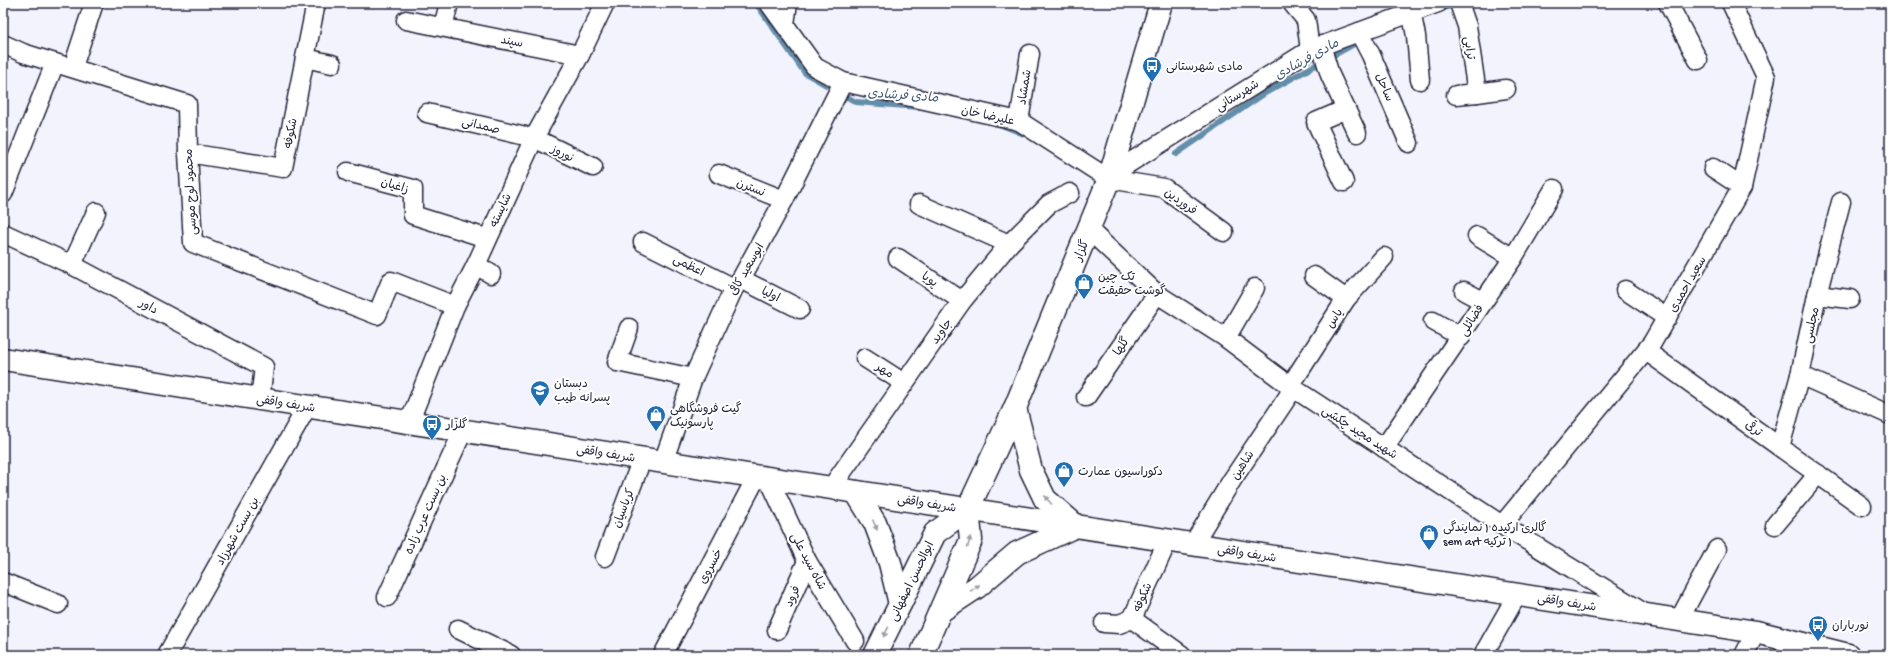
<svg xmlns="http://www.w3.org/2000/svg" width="1893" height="658" viewBox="0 0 1893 658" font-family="'Gochi Hand','Playpen Sans Arabic',sans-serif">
  <rect width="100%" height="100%" fill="#f3f3fd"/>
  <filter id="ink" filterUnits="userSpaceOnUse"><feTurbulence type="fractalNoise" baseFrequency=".025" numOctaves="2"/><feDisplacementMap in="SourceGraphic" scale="8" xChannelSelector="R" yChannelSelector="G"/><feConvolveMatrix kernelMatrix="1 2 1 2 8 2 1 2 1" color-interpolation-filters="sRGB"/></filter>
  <g filter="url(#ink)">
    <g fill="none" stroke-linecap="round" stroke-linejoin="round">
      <g stroke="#648ea9" stroke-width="6">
        <path d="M 756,3 L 805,73 L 856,102 L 918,107"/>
        <path d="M 1439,10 L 1458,3"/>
        <path d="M 1004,126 L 1024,134"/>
        <path d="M 1176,154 L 1265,93 L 1361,40"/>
      </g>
      <defs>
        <g id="minor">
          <path d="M 769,3 L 815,67 L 843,82 L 1019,121 L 1109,179 L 1164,188 L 1224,232"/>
          <path d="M 1292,3 L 1306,20 L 1310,50"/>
          <path d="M 1459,3 L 1467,26 L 1477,93 L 1506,89"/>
          <path d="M 1668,3 L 1698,60"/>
          <path d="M 1411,11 L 1416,36 L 1420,80"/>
          <path d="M 406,20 L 580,55"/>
          <path d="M 785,24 L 788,3"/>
          <path d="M 443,27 L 449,3"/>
          <path d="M 1359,32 L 1371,55 L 1409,143"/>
          <path d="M 3,44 L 23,53 L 187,104 L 188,153 L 193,243 L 377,315 L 391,281 L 455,306"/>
          <path d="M 1321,45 L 1330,75 L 1357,133"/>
          <path d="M 305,58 L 332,64"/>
          <path d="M 73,67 L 94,3"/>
          <path d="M 1456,95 L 1477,93"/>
          <path d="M 427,113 L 534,138 L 593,167"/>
          <path d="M 1019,121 L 1030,54"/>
          <path d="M 188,153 L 283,168 L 316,3"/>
          <path d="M 1713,168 L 1742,187"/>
          <path d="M 348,172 L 413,189 L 413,215 L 486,238"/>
          <path d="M 719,174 L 784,200"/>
          <path d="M 1110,175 L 1310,50 L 1438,3"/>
          <path d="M 1344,182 L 1316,122 L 1346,109"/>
          <path d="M 3,194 L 55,63"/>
          <path d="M 919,204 L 1009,244"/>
          <path d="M 1089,230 L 1157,294 L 1226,338 L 1290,386 L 1502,525 L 1644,613"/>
          <path d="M 3,233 L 72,265 L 264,367 L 260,399"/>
          <path d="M 1477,236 L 1513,258"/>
          <path d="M 643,242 L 734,288"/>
          <path d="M 898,258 L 962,301"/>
          <path d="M 72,265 L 96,212"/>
          <path d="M 476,265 L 491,274"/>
          <path d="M 1314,276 L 1346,299"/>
          <path d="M 741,279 L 800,309"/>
          <path d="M 1625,290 L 1667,318"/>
          <path d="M 1464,291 L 1483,301"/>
          <path d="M 1817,295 L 1850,299"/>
          <path d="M 1433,321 L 1461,337"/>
          <path d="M 629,328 L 617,362 L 693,378"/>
          <path d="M 1226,338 L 1255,288"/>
          <path d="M 1646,351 L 1862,506"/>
          <path d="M 865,358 L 904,383"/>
          <path d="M 1800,375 L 1890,415"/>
          <path d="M 1086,397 L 1157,294"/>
          <path d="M 409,423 L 455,306 L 476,265 L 534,138 L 580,55 L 605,3"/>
          <path d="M 1780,447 L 1800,375 L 1817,295 L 1841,202"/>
          <path d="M 1384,448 L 1513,258 L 1554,189"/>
          <path d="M 663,462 L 693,378 L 734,288 L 741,279 L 784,200 L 843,82"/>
          <path d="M 769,479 L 807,561 L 855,641"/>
          <path d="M 831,488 L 962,301 L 1009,244 L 1049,204 L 1070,193"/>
          <path d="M 1502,525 L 1652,343 L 1742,187 L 1766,77 L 1731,3"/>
          <path d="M 1775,525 L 1818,474"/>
          <path d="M 1193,544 L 1232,480 L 1289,395 L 1290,386 L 1346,299 L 1384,257"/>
          <path d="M 605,557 L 642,459"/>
          <path d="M 3,582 L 58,604"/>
          <path d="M 387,597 L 463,431"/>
          <path d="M 1132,619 L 1168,540"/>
          <path d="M 1132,619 L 1182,655"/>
          <path d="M 1679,620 L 1717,549"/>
          <path d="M 1104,623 L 1119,624 L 1132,619"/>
          <path d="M 458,629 L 511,655"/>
          <path d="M 777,630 L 807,561"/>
          <path d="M 167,655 L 307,407"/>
          <path d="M 663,655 L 757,476"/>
          <path d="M 1483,655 L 1517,595"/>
          <path d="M 1744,655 L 1756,632"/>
        </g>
        <g id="secondary">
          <path d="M 3,359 L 1756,632 L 1848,655"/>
          <path d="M 856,492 L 875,523 L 890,563 L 900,604"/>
          <path d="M 942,610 L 977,587 L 1017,553 L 1076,526 L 1045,499 L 1031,470 L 1015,408"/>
          <path d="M 875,655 L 935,533 L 968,509"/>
          <path d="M 921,655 L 971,540 L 968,509 L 1015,408 L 1109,179 L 1161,3"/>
        </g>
      </defs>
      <use href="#minor" stroke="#22223b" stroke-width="21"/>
      <use href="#secondary" stroke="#22223b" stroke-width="25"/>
      <use href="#minor" stroke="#fff" stroke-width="18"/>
      <use href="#secondary" stroke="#fff" stroke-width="22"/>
    </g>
    <defs><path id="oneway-solid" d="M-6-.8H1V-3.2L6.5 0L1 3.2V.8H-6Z"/></defs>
    <g fill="#9c9ca7">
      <use href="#oneway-solid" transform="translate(1048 500) rotate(-131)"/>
      <use href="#oneway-solid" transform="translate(875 525) rotate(66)"/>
      <use href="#oneway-solid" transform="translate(969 542) rotate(-77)"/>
      <use href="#oneway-solid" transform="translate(975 588) rotate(-35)"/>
      <use href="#oneway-solid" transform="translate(886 632) rotate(117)"/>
    </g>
  </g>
  <defs>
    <symbol id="bus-pin" viewBox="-11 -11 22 30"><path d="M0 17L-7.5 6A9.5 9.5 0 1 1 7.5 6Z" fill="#1f6fb2" stroke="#fff"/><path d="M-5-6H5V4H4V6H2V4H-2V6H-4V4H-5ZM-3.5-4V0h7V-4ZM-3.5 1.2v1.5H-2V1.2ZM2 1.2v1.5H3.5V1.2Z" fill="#fff"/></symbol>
    <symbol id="shop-pin" viewBox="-11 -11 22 30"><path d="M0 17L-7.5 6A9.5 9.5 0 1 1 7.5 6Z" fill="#1f6fb2" stroke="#fff"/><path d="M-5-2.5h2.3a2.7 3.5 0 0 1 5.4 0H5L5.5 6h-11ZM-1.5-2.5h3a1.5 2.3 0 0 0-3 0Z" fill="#fff"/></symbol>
    <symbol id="school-pin" viewBox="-11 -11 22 30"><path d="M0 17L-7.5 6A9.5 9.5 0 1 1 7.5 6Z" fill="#1f6fb2" stroke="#fff"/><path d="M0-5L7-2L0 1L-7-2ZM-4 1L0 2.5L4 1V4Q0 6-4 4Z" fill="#fff"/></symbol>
  </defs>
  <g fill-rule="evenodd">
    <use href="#bus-pin" x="1141" y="55" width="22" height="30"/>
    <use href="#shop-pin" x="1073" y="272" width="22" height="30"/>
    <use href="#school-pin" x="529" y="379" width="22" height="30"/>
    <use href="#shop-pin" x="645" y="404" width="22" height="30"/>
    <use href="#bus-pin" x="421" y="413" width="22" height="30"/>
    <use href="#shop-pin" x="1053" y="460" width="22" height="30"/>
    <use href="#shop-pin" x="1418" y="523" width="22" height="30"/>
    <use href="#bus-pin" x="1807" y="614" width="22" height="30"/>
  </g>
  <g text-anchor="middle" stroke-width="4" stroke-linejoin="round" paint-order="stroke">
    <g font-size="12" fill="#22223b" stroke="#fff">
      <text transform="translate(512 41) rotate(11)" y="4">سپند</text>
      <text transform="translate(1470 48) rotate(82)" y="4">ترابی</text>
      <text transform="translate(1024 87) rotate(-81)" y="4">شمشاد</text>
      <text transform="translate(1385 87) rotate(67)" y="4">ساحل</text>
      <text transform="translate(1237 95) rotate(-32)" y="4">شهرستانی</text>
      <text transform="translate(988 115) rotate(12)" y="4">علیرضا خان</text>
      <text transform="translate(481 125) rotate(13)" y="4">صمدانی</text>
      <text transform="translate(290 133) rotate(-79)" y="4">شکوفه</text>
      <text transform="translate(563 153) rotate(27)" y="4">نوروز</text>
      <text transform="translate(395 185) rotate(17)" y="4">زاغیان</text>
      <text transform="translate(751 187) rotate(22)" y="4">نسترن</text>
      <text transform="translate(190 192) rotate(-93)" y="4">محمود لوح موسی</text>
      <text transform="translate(1181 201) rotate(35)" y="4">فروردین</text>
      <text transform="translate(500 210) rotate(-65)" y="4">شایسته</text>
      <text transform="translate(1081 250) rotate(-67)" y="4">گلزار</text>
      <text transform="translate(689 265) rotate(27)" y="4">اعظمی</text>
      <text transform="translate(746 269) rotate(-60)" y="4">ابوسعید کافی</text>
      <text transform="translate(930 279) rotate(34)" y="4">پویا</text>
      <text transform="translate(1687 284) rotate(-60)" y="4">سعید احمدی</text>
      <text transform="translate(771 294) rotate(27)" y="4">اولیا</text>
      <text transform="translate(149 306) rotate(28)" y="4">داور</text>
      <text transform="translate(1334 318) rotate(-57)" y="4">یاس</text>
      <text transform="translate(1471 320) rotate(-58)" y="4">فضائلی</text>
      <text transform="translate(1811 325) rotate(-78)" y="4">مجلسی</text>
      <text transform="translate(941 331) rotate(-55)" y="4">جاوید</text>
      <text transform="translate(1121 346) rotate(-56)" y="4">گلها</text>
      <text transform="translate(885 370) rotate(33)" y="4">مهر</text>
      <text transform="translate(286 403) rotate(9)" y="4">شریف واقفی</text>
      <text transform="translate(1754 428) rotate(36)" y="4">ترقی</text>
      <text transform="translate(1360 432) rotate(33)" y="4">شهید مجید چکشی</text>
      <text transform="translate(606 453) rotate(9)" y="4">شریف واقفی</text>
      <text transform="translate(1242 465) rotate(-57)" y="4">شاهین</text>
      <text transform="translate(927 503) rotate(9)" y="4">شریف واقفی</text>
      <text transform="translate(623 508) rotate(-69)" y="4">کرباسیان</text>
      <text transform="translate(425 514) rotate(-66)" y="4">بن بست عرب زاده</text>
      <text transform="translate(237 531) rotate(-61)" y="4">بن بست شهرزاد</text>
      <text transform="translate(1247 553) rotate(9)" y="4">شریف واقفی</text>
      <text transform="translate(809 561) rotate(62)" y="4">شاه سید علی</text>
      <text transform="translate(710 566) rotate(-62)" y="4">خسروی</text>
      <text transform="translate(911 581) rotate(-64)" y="4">ابوالحسن اصفهانی</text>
      <text transform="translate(792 596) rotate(-66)" y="4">فرود</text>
      <text transform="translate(1142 597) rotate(-66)" y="4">شکوفه</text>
      <text transform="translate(1567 602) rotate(9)" y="4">شریف واقفی</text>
    </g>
    <g font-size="12" fill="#22223b" stroke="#fff" text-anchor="start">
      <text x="1166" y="70">مادی شهرستانی</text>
      <text x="1098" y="280">تک چین<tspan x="1098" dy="14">گوشت حقیقت</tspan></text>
      <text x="554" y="387">دبستان<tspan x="554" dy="14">پسرانه طیب</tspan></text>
      <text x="670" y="412">گیت فروشگاهی<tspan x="670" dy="14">پارسونیک</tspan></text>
      <text x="446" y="428">گلزار</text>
      <text x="1078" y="475">دکوراسیون عمارت</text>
      <text x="1443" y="531">گالری ارکیده ( نمایندگی<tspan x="1443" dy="14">sem art ترکیه )</tspan></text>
      <text x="1832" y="629">نورباران</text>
    </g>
    <g font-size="13" font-style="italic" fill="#435872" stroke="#fff">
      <text transform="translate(1306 58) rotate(-29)" y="5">مادی فرشادی</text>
      <text transform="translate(903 94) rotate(4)" y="5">مادی فرشادی</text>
    </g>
  </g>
  <rect width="1893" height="658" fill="none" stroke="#fff" stroke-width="16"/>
  <rect x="8" y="8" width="1877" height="642" fill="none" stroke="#22223b" stroke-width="1.5" filter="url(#ink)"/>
</svg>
